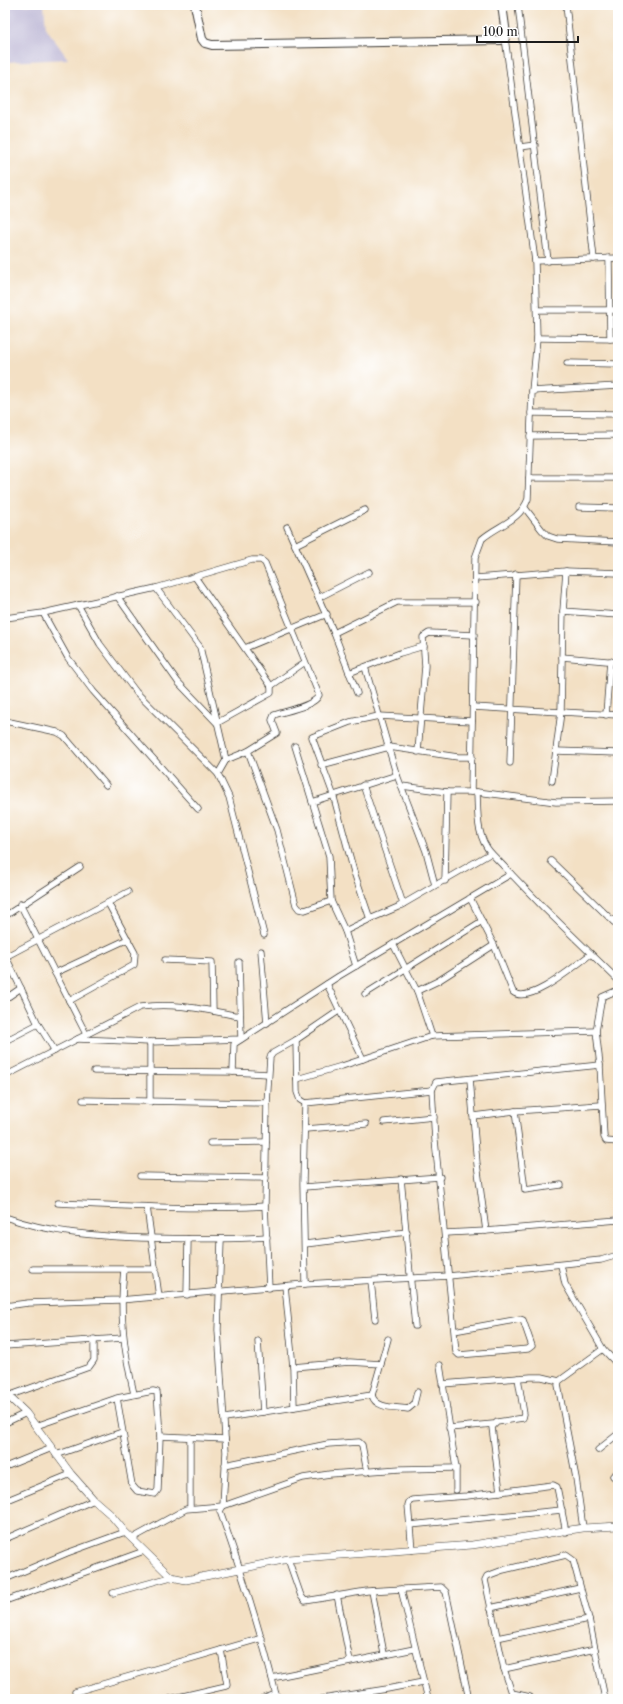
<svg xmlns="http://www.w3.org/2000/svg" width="623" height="1704" viewBox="0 0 623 1704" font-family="'Libre Caslon Text',serif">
  <rect width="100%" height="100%" fill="#fff"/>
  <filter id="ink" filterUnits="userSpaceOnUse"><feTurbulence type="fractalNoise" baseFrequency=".025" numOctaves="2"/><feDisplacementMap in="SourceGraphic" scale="8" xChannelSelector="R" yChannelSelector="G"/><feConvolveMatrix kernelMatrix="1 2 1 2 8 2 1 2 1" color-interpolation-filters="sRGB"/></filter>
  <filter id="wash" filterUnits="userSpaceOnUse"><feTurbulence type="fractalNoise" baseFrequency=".012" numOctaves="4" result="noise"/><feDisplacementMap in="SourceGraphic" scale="16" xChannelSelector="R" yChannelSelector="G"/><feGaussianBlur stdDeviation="0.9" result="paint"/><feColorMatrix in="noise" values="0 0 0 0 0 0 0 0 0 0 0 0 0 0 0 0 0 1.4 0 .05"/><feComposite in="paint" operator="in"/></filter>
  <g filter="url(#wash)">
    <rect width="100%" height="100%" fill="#f3e0c4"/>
    <path fill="#c5c0da" d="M 5,5 L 44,5 L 46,28 L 68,59 L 5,62 Z"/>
  </g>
  <g filter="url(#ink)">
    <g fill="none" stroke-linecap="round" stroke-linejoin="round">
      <defs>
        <g id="minor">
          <path d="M 518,5 L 548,261"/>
          <path d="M 566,5 L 594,259"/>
          <path d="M 520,147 L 535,145"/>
          <path d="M 609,258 L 610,339"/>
          <path d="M 535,261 L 618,258"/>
          <path d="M 537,310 L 618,310"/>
          <path d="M 537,338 L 618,339"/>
          <path d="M 567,363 L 618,364"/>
          <path d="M 532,391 L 618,386"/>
          <path d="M 531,413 L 618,414"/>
          <path d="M 530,436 L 618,435"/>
          <path d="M 529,478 L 618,478"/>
          <path d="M 579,507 L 618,508"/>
          <path d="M 525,508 L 542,530 L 548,536 L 557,539 L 618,542"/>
          <path d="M 287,527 L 334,633 L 357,693"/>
          <path d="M 295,545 L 365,510"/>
          <path d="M 566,571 L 618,573"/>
          <path d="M 195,577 L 271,686 L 305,662"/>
          <path d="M 476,578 L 566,571 L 563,611 L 618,615"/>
          <path d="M 156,588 L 252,560 L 261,560 L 265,563 L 319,695 C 315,706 285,711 274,715 L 272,720 L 277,733 L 248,751"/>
          <path d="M 117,596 L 178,682 L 217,723 L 271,693 L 271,686"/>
          <path d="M 318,598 L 369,572"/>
          <path d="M 78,605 L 100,644 L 136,692 L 218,774 L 226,760"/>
          <path d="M 43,613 L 68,658 L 93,691 L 198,809"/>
          <path d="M 5,618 L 43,613 L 156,588 L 200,647 L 226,760 L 248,751 L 277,830 L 296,905 L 299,909 L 305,910 L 331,901 L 345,931 L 370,919"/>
          <path d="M 334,633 L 397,602 L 476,602"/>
          <path d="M 245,648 L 327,614"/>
          <path d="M 562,657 L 618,662"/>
          <path d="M 365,667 L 395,770 L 426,851 L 435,885"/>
          <path d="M 349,673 L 400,653 L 424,646"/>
          <path d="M 473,707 L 561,712 L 563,611"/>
          <path d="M 606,715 L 610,661"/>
          <path d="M 5,721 L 57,732 L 64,736 L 106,785"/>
          <path d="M 472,721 L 379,716 L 350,722 L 312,737 L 333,794 L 354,872 L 370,919 L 398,907 L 491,853 L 544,908 L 618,980"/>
          <path d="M 295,746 L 329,856 L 331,901"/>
          <path d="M 556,751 L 618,753"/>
          <path d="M 418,752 L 425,666 L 423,637 L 429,633 L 474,635"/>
          <path d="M 510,763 L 516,574"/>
          <path d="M 321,765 L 389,747 L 458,757 L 472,757"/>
          <path d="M 218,774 L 229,797 L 264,935"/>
          <path d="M 552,781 L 561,712 L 618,715"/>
          <path d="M 363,785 L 403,904"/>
          <path d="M 402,786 L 447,792 L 477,792 L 556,802 L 618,801"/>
          <path d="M 471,792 L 475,558 L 482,539 C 498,525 520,521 528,499 L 532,391 L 537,338 L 535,261 L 505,38"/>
          <path d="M 477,792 C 478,814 476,836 491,853"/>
          <path d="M 312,802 L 397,775"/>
          <path d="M 551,861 L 618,926"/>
          <path d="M 445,881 L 447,792"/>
          <path d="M 470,898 L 494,945 L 513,992 C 529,1006 577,964 591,954"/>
          <path d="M 20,904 L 86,1034"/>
          <path d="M 5,916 L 80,867"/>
          <path d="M 613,921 L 618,917"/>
          <path d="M 345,931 L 356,966"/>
          <path d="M 393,944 L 417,991 L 432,1036"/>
          <path d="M 261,951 L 267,1023"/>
          <path d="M 5,957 L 128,892"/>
          <path d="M 6,957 L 38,1024 L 55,1051"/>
          <path d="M 165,960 L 212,962 L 213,1011"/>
          <path d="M 55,973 L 128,939"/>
          <path d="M 327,984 L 363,1059"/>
          <path d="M 417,991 L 438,981 L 494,945"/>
          <path d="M 365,994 L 482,921"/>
          <path d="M 5,999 L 21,988"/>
          <path d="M 69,1001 L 134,965 L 135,953 L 108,903"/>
          <path d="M 78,1039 L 150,1042"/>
          <path d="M 296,1040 L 297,1092 L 300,1100 L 305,1103 L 432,1090"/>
          <path d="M 5,1041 L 38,1024"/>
          <path d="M 600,1065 L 596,1031 L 602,997 L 618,990"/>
          <path d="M 94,1071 L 233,1072"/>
          <path d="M 268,1074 L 233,1072 L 234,1044 L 339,976 L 511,874"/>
          <path d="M 5,1076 L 140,1007 C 174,1002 206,1010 240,1016"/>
          <path d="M 297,1079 L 342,1066 L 432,1036 L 596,1031"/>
          <path d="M 83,1100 L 267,1103"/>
          <path d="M 150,1102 L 150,1042 L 241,1039 L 239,962"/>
          <path d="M 305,1103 L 303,1183 L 305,1284"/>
          <path d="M 515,1111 L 525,1190 L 561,1185"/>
          <path d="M 473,1116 L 515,1111 L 601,1105"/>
          <path d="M 384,1122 L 434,1117"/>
          <path d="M 306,1129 L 366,1124"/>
          <path d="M 210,1143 L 266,1142"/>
          <path d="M 140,1176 L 266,1178"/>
          <path d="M 401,1179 L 415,1326"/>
          <path d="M 304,1187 L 440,1177"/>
          <path d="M 58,1203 C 127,1206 196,1210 265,1206"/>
          <path d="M 147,1207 L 159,1297"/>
          <path d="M 5,1217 C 50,1233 95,1236 142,1238 C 184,1239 225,1240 267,1237"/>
          <path d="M 486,1231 L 618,1220"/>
          <path d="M 445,1233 L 486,1231 L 477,1164 L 470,1079"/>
          <path d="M 221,1240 L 218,1330 L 226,1452 L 223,1506 L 220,1511 C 242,1573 262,1635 277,1699"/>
          <path d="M 305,1244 L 407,1232"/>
          <path d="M 561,1265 L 565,1284 L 603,1349 L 618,1365"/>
          <path d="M 33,1269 L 156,1269"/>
          <path d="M 124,1270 C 119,1314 124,1351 134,1394"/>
          <path d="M 371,1281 L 375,1319"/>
          <path d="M 285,1286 L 293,1367 L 294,1407"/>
          <path d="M 269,1288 L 265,1206 L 267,1103 L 270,1057 L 273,1053 L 296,1040 L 340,1010"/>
          <path d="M 187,1295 L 188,1239"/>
          <path d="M 5,1306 L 28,1303 L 120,1300 L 305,1284 L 449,1276 L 601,1260 L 618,1255"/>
          <path d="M 454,1331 L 520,1319 L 523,1320 L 532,1346 L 528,1349 L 459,1355 L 456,1352 L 435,1140 L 432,1090 L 436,1082 L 600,1065 L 604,1137 L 606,1141 L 618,1142"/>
          <path d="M 258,1341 L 263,1412"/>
          <path d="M 5,1346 L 123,1338"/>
          <path d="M 440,1365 L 456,1468 L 456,1490"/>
          <path d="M 293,1367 L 350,1362 L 381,1364"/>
          <path d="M 442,1384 L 531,1377 L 542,1377 L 559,1381"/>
          <path d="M 372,1395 C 375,1409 396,1407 408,1409 L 414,1404 L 417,1392"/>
          <path d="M 8,1396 L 89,1367 L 94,1360 L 94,1339"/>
          <path d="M 225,1418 L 372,1395 L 388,1339"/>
          <path d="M 5,1423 L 26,1413"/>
          <path d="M 36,1426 L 117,1398 L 153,1391 L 157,1392 L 160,1436 L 158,1490 L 155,1494 L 137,1491 L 132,1485 L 117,1398"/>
          <path d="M 449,1428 L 493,1424"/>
          <path d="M 160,1436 L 225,1439"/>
          <path d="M 598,1450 L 618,1434"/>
          <path d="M 56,1455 L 122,1432"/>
          <path d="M 225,1465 L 328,1444 L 359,1442 L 362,1445 L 367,1472"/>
          <path d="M 5,1467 L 52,1448"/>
          <path d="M 613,1476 L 618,1472"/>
          <path d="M 500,1492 L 492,1427 L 497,1422 L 523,1418 L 524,1414 L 518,1378"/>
          <path d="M 5,1501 L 71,1474"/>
          <path d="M 190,1508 L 190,1437"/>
          <path d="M 410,1525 L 562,1510"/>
          <path d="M 583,1528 L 576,1478 L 558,1385 L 559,1381 L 603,1349"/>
          <path d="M 133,1538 L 186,1509 L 223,1506 L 303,1478 L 330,1474 L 400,1469 L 456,1468"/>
          <path d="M 5,1539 L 94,1500"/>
          <path d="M 412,1550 L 408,1505 L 409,1502 L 412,1500 L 467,1496 L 553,1485 L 557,1487 L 566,1532"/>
          <path d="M 288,1559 L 301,1596 L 305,1601 L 367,1591 L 441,1587 L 446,1592 L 469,1699"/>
          <path d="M 5,1579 L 67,1553 L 125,1532"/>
          <path d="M 401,1589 L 428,1699"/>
          <path d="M 372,1591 L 384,1654"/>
          <path d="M 113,1593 L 171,1577"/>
          <path d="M 337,1595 L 350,1661"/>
          <path d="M 5,1601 L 144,1551"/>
          <path d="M 490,1608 L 580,1588"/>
          <path d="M 497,1638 L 589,1619"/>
          <path d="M 504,1669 L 595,1649"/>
          <path d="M 272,1678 L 414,1649"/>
          <path d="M 75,1692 L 262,1638"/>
          <path d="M 170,1699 L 226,1686 L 227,1684 L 221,1650"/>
          <path d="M 262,1699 L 276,1694"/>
          <path d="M 322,1699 L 387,1689 L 423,1682"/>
          <path d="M 530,1699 L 530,1697 L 512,1693 L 504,1669 L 485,1580 L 487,1576 L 503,1570 L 566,1555 L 573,1560 L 589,1619 L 605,1699"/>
        </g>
        <path id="tertiary" d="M 5,1393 L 26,1413 L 71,1474 L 94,1500 L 110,1514 L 125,1532 L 171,1577 L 186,1580 L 288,1559 L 472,1545 L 583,1528 L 618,1526"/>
        <path id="secondary" d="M 195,5 L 202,39 L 205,43 L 212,45 L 501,40 L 505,38 L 506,34 L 502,5"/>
      </defs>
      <use href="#minor" stroke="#3c3935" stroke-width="7"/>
      <use href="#tertiary" stroke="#3c3935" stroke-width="8"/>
      <use href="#secondary" stroke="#3c3935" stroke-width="10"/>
      <use href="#minor" stroke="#fff" stroke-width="5.5"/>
      <use href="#tertiary" stroke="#fff" stroke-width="7"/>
      <use href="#secondary" stroke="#fff" stroke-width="8"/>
    </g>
  </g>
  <rect width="623" height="1704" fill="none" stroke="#fff" stroke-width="20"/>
  <path d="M477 36v6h101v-6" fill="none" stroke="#1c1c1c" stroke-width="2"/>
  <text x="483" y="36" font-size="12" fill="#1c1c1c" stroke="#ffffff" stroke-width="3" paint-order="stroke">100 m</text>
</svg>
